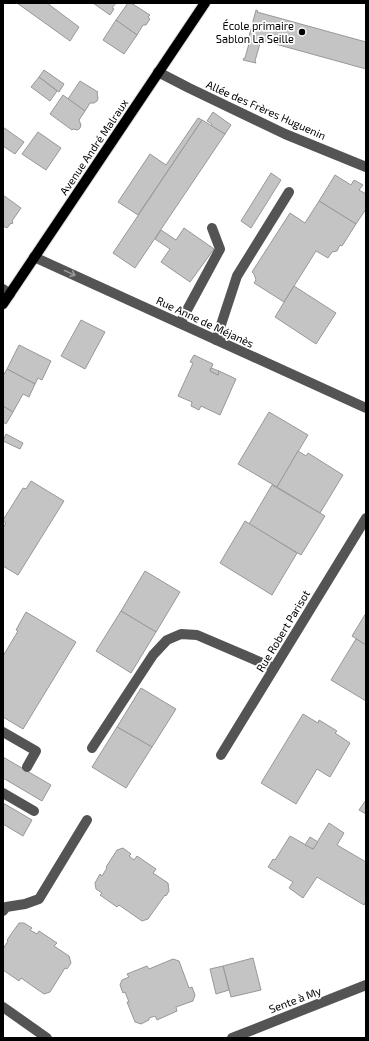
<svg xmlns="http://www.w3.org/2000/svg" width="369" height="1041" viewBox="0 0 369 1041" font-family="'Exo 2',sans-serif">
  <rect width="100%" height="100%" fill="#fff"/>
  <g fill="#c4c4c4" stroke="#989898">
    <path d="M 17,3 L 47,3 L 79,27 L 70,41 Z"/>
    <path d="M 93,3 L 116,3 L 112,8 L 114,9 L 110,15 Z"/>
    <path d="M 128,3 L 131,3 L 150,15 L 148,17 L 150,19 L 146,25 L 143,25 L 137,35 L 116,20 Z"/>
    <path d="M 256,10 L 258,11 L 257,12 L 366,42 L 366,69 L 261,40 L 255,61 L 256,63 L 243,60 L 244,58 L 245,58 L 250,40 L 248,40 Z"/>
    <path d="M 116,20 L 137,35 L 124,54 L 103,40 Z"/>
    <path d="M 44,70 L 64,84 L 59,92 L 39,77 Z"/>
    <path d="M 39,77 L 57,91 L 50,101 L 31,87 Z"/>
    <path d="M 80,81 L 98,92 L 97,93 L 98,98 L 97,101 L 94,103 L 90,103 L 85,111 L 68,99 Z"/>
    <path d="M 63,95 L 85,111 L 79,120 L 81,125 L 80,128 L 78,130 L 73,129 L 72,130 L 50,114 Z"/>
    <path d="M 213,112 L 231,125 L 225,134 L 211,126 L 212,124 L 207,121 Z"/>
    <path d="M 198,118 L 202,120 L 138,215 L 118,202 L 150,154 L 166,165 Z"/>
    <path d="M 202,120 L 225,134 L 135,268 L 113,253 Z"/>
    <path d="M 3,127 L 24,142 L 15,154 L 3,146 Z"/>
    <path d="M 38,132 L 61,148 L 46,170 L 22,154 Z"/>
    <path d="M 271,173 L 281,180 L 251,228 L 241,221 Z"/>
    <path d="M 335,175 L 351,185 L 354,180 L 363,185 L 359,190 L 366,194 L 366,209 L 356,224 L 319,201 Z"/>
    <path d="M 3,195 L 21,208 L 12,221 L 13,222 L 12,224 L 11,223 L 7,228 L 3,226 Z"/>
    <path d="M 319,201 L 356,224 L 342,246 L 340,245 L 337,251 L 332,252 L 328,258 L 316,251 L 284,302 L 254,283 L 256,280 L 254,274 L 252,272 L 290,213 L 305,223 Z"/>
    <path d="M 184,228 L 214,249 L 190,282 L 161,262 L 170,249 L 155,239 L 161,230 L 176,240 Z"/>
    <path d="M 294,286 L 336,313 L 316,344 L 275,317 Z"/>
    <path d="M 81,320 L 105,332 L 85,369 L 61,356 Z"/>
    <path d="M 19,345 L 51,361 L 42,380 L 38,378 L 35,384 L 7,369 Z"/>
    <path d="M 194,355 L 213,364 L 210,371 L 218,375 L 219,371 L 236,379 L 220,415 L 201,406 L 199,410 L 191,406 L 192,402 L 178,396 L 193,363 L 190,362 Z"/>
    <path d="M 211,368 L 219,371 L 218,375 L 210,371 Z"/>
    <path d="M 7,369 L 35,384 L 29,397 L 23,394 L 13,412 L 3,406 L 3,376 Z"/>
    <path d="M 3,406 L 13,412 L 6,424 L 3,422 Z"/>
    <path d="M 269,412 L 308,435 L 277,487 L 238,464 Z"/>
    <path d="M 6,434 L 23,443 L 20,449 L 3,441 Z"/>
    <path d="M 298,451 L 306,456 L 308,453 L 343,475 L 320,513 L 277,487 Z"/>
    <path d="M 31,481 L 64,501 L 18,575 L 3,566 L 3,528 L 6,523 L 3,521 L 3,520 L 23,488 L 26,489 Z"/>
    <path d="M 272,485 L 325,516 L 301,555 L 249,524 Z"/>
    <path d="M 245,521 L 297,553 L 272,595 L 220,563 Z"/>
    <path d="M 145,571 L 180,592 L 156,632 L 121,611 Z"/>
    <path d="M 121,611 L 156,632 L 131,673 L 96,651 Z"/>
    <path d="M 26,612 L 76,642 L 23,729 L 3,717 L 3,656 L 18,631 L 16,630 Z"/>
    <path d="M 366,613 L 366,645 L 352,636 Z"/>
    <path d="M 356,639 L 366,645 L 366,701 L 331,680 Z"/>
    <path d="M 141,688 L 176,709 L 152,747 L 117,727 Z"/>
    <path d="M 303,714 L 318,723 L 319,720 L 337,731 L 335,733 L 350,743 L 330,777 L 317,769 L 296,804 L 261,783 Z"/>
    <path d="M 117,727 L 152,747 L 126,788 L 92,767 Z"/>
    <path d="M 3,757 L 51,785 L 42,801 L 3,778 Z"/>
    <path d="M 366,800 L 366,814 L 359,810 Z"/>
    <path d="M 3,803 L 32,820 L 23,836 L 3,824 Z"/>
    <path d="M 329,823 L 344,833 L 337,845 L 366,862 L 366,901 L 364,905 L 317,877 L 303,898 L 289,888 L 293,882 L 268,867 L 273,859 L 275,860 L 290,836 L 313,849 Z"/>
    <path d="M 310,837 L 318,842 L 313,849 L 305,845 Z"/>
    <path d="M 123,848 L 131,854 L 129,856 L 134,860 L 137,856 L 156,869 L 153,873 L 168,883 L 169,891 L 166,896 L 165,895 L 148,919 L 142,921 L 119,905 L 117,907 L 100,895 L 102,893 L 96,889 L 95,883 L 100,874 L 102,876 L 107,868 L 106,867 L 117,850 Z"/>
    <path d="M 19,923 L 24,923 L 32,928 L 30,930 L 37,934 L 39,931 L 57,943 L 54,946 L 69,956 L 71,963 L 67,969 L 65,968 L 50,992 L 44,994 L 21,978 L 19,981 L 3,970 L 3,949 L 8,941 L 7,940 Z"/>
    <path d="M 253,958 L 261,990 L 231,997 L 223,966 Z"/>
    <path d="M 173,959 L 179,961 L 189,988 L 192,987 L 195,995 L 193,1001 L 176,1007 L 177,1011 L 157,1020 L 155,1016 L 149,1018 L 149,1020 L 141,1024 L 135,1022 L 127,1002 L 129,1002 L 125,992 L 123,993 L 120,985 L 122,980 L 129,977 L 127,974 L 147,966 L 149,969 Z"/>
    <path d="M 223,966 L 229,990 L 216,994 L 210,969 Z"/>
  </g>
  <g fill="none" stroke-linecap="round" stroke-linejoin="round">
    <defs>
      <path id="major" d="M 3,304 L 205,3"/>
    </defs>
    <use href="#major" stroke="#dbdbdb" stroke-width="12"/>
    <g stroke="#545454" stroke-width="10">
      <path d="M 158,72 L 189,88 L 285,134 L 366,167"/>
      <path d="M 34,257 L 366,408"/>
      <path d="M 3,289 L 10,294"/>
      <path d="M 180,323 L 220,249 L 212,228"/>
      <path d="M 216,340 L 237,276 L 289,192"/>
      <path d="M 3,732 L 36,751 L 27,767"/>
      <path d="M 92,748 L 153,655 L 167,640 L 181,634 L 197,635 L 274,668"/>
      <path d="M 221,755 L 366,518"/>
      <path d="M 3,793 L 34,811"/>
      <path d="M 3,911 L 6,907 L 25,904 L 39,899 L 87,820"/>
      <path d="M 3,1007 L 47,1038"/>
      <path d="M 232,1038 L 366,985"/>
    </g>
    <use href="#major" stroke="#000" stroke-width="10"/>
  </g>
  <defs><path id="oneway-shaft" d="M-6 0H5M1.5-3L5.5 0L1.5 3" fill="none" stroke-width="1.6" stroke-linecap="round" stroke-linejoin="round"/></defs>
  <use stroke="#989898" href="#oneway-shaft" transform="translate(70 273) rotate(25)"/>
  <circle fill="#000" stroke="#fff" stroke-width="1.5" cx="302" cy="32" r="4"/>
  <g text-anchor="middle" stroke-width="3.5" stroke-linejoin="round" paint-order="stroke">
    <g font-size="11" fill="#000" stroke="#fff" text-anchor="end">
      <text x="294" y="30">École primaire<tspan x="294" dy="13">Sablon La Seille</tspan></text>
    </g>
    <g font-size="11" fill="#000" stroke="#fff">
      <text transform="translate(266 110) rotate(24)" y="4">Allée des Frères Huguenin</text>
      <text transform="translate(94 147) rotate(-56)" y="4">Avenue André Malraux</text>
      <text transform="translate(205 322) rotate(25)" y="4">Rue Anne de Méjanès</text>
      <text transform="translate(283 631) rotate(-59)" y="4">Rue Robert Parisot</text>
      <text transform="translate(295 1000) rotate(-21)" y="4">Sente à My</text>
    </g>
  </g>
  <rect width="369" height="1041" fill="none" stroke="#000000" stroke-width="8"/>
</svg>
